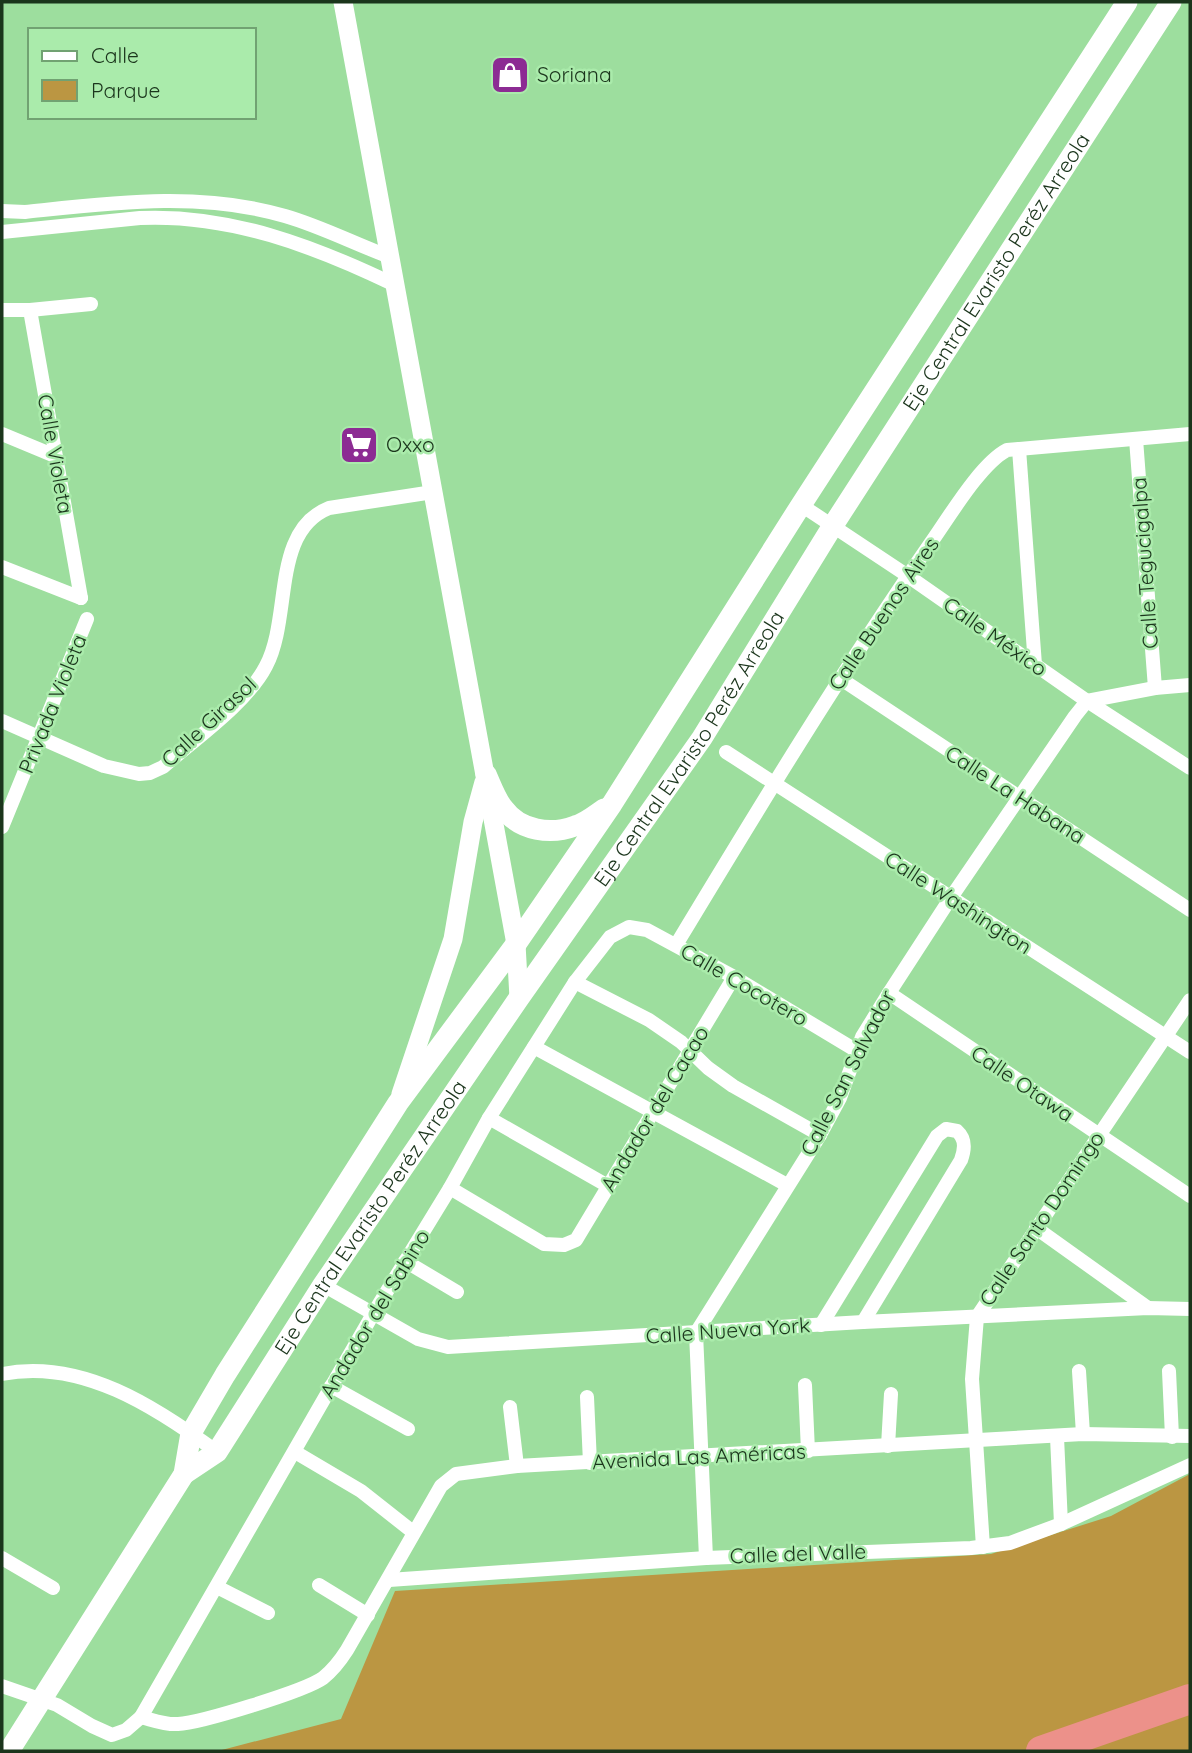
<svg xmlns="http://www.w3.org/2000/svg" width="1192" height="1753" viewBox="0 0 1192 1753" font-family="Quicksand,sans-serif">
  <rect width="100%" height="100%" fill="#9dde9e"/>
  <path fill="#bb9642" d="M 1190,1474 L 1190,1751 L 218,1751 L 341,1719 L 395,1591 L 991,1554 L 1111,1516 Z"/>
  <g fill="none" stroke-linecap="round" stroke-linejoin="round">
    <path stroke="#ec918a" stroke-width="30" d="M 1041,1751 L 1190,1699"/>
    <g stroke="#fff" stroke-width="14">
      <path d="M 2,211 L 25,212 C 111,203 200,191 285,216 C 320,226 355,244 390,257"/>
      <path d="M 2,232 L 140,218 C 230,214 314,246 395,285"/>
      <path d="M 2,310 L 30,310 L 91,304"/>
      <path d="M 30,310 L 81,598"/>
      <path d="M 2,434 L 55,456"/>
      <path d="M 1136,439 L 1155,688"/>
      <path d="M 1019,449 L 1035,665"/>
      <path d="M 801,505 L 908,576 L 1087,701 L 1190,768"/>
      <path d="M 2,567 L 81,598"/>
      <path d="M 841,679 L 1190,910"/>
      <path d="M 2,721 L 104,766 L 139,774 L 150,773 L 163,767 C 195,739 247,703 266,666 C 292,617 271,531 329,508 L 433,492"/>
      <path d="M 726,752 L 1190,1052"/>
      <path d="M 2,827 L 87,619"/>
      <path d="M 676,945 C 758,809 840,674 930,544 C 948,519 980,464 1007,450 L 1190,434"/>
      <path d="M 575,982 L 649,1020 L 681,1042 L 708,1068 L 733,1086 L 820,1135"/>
      <path d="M 889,993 L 1190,1196"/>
      <path d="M 534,1047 L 787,1185"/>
      <path d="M 489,1118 L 608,1186"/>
      <path d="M 450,1188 L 544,1244 L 564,1245 L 576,1240 L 734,977"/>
      <path d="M 1036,1228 L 1148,1308"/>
      <path d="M 405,1261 L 457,1292"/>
      <path d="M 323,1285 L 418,1339 L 448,1347 L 863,1322 L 1148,1308 L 1190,1309"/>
      <path d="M 821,1325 L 937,1136 L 946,1129 L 957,1131 C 966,1139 965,1149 961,1160 L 863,1322"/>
      <path d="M 1079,1371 L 1083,1434"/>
      <path d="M 1169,1371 L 1172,1437"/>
      <path d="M 2,1374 C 81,1358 156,1407 217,1452"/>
      <path d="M 805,1385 L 808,1451"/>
      <path d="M 331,1386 L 408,1429"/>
      <path d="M 587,1397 L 590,1463"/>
      <path d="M 510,1407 L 517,1466"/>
      <path d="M 1057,1437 L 1061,1524"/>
      <path d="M 888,1446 L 891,1394"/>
      <path d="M 295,1452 L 361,1491 L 413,1532"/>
      <path d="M 983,1547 L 972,1379 L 977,1317 L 1190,1000"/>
      <path d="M 2,1558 L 53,1588"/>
      <path d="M 706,1558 L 696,1333 L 820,1135 L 840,1098 L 862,1037 L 889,993 L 950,899 L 1075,716 L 1087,701 L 1155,688 L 1190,685"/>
      <path d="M 389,1580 L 706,1558 L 971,1548 L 1010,1543 L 1061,1524 L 1190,1465"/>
      <path d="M 319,1585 L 368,1615"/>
      <path d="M 217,1587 L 268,1613"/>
      <path d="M 2,1686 L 57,1705 L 92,1726 L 112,1735 L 126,1730 L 141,1717 L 373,1314 L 450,1188 L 489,1118 L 575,982 L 610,937 L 629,927 L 647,930 L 734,977 L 857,1051"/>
      <path d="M 141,1717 C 153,1720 165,1725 178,1724 C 200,1723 305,1691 323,1678 C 333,1670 340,1661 347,1650 L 441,1486 L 456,1474 L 517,1466 L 1083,1434 L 1190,1436"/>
    </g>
    <g stroke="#fff" stroke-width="19">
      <path d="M 343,2 L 516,944 L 519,998"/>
      <path d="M 401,1094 L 453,939 L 473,822 L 484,782"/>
    </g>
    <g stroke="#fff" stroke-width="21">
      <path d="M 486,774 C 491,785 496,800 504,809 C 520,831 551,835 575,826 C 586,823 595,815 604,809"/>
      <path id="s1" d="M 184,1474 L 217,1452 L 323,1285 L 519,998 L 702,738 L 832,527 L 1171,2"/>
      <path d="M 9,1751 L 184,1474 L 191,1433 L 225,1375 L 398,1103 L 516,944 L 612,804 L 801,505 L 1127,2"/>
    </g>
  </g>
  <defs>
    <symbol id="shop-square" viewBox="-11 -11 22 22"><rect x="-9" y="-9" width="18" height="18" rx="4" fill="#8c2b93" stroke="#aaebab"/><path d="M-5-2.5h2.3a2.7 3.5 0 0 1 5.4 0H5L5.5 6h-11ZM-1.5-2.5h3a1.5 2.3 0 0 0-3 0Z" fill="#fff"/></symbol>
    <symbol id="supermarket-square" viewBox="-11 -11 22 22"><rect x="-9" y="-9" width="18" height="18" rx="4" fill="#8c2b93" stroke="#aaebab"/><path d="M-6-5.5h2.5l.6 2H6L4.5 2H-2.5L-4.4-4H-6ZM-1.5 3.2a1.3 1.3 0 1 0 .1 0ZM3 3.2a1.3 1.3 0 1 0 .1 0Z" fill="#fff"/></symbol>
  </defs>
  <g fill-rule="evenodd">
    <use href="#shop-square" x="488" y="53" width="44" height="44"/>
    <use href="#supermarket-square" x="337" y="423" width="44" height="44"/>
  </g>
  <g text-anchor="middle" stroke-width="5" stroke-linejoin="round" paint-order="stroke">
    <g font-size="21" fill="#1b351c" stroke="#aaebab" text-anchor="start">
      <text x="537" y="82">Soriana</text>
      <text x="386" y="452">Oxxo</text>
    </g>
    <g font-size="21" fill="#1b351c" stroke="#aaebab">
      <text dy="7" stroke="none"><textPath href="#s1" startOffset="1454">Eje Central Evaristo Peréz Arreola</textPath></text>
      <text transform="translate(55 454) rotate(80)" y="7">Calle Violeta</text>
      <text transform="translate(1145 563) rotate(-94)" y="7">Calle Tegucigalpa</text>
      <text transform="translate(884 614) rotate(-56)" y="7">Calle Buenos Aires</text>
      <text transform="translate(995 637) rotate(35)" y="7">Calle México</text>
      <text transform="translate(53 704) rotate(-68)" y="7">Privada Violeta</text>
      <text transform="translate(209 722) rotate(-43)" y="7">Calle Girasol</text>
      <text dy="7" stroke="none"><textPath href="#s1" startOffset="887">Eje Central Evaristo Peréz Arreola</textPath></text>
      <text transform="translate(1015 795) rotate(33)" y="7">Calle La Habana</text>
      <text transform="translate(958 903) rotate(33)" y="7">Calle Washington</text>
      <text transform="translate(744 985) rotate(30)" y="7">Calle Cocotero</text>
      <text transform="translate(848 1073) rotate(-63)" y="7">Calle San Salvador</text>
      <text transform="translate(1022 1084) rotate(34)" y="7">Calle Otawa</text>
      <text transform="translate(655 1109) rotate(-59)" y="7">Andador del Cacao</text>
      <text dy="7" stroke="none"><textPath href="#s1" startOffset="320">Eje Central Evaristo Peréz Arreola</textPath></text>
      <text transform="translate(1042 1219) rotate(-56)" y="7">Calle Santo Domingo</text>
      <text transform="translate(375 1314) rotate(-59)" y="7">Andador del Sabino</text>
      <text transform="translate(728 1331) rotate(-4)" y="7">Calle Nueva York</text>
      <text transform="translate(699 1457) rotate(-3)" y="7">Avenida Las Américas</text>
      <text transform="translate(798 1554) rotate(-2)" y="7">Calle del Valle</text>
    </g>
  </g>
  <rect width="1192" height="1753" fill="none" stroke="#1b351c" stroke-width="7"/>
  <rect x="28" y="28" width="228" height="91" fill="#aaebab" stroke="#71a272" stroke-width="2"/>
  <rect x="42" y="51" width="35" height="10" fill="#ffffff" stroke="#71a272" stroke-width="2"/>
  <text x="91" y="63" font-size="21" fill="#1b351c">Calle</text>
  <rect x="42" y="80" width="35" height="21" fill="#bb9642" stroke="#71a272" stroke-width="2"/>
  <text x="91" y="98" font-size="21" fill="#1b351c">Parque</text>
</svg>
